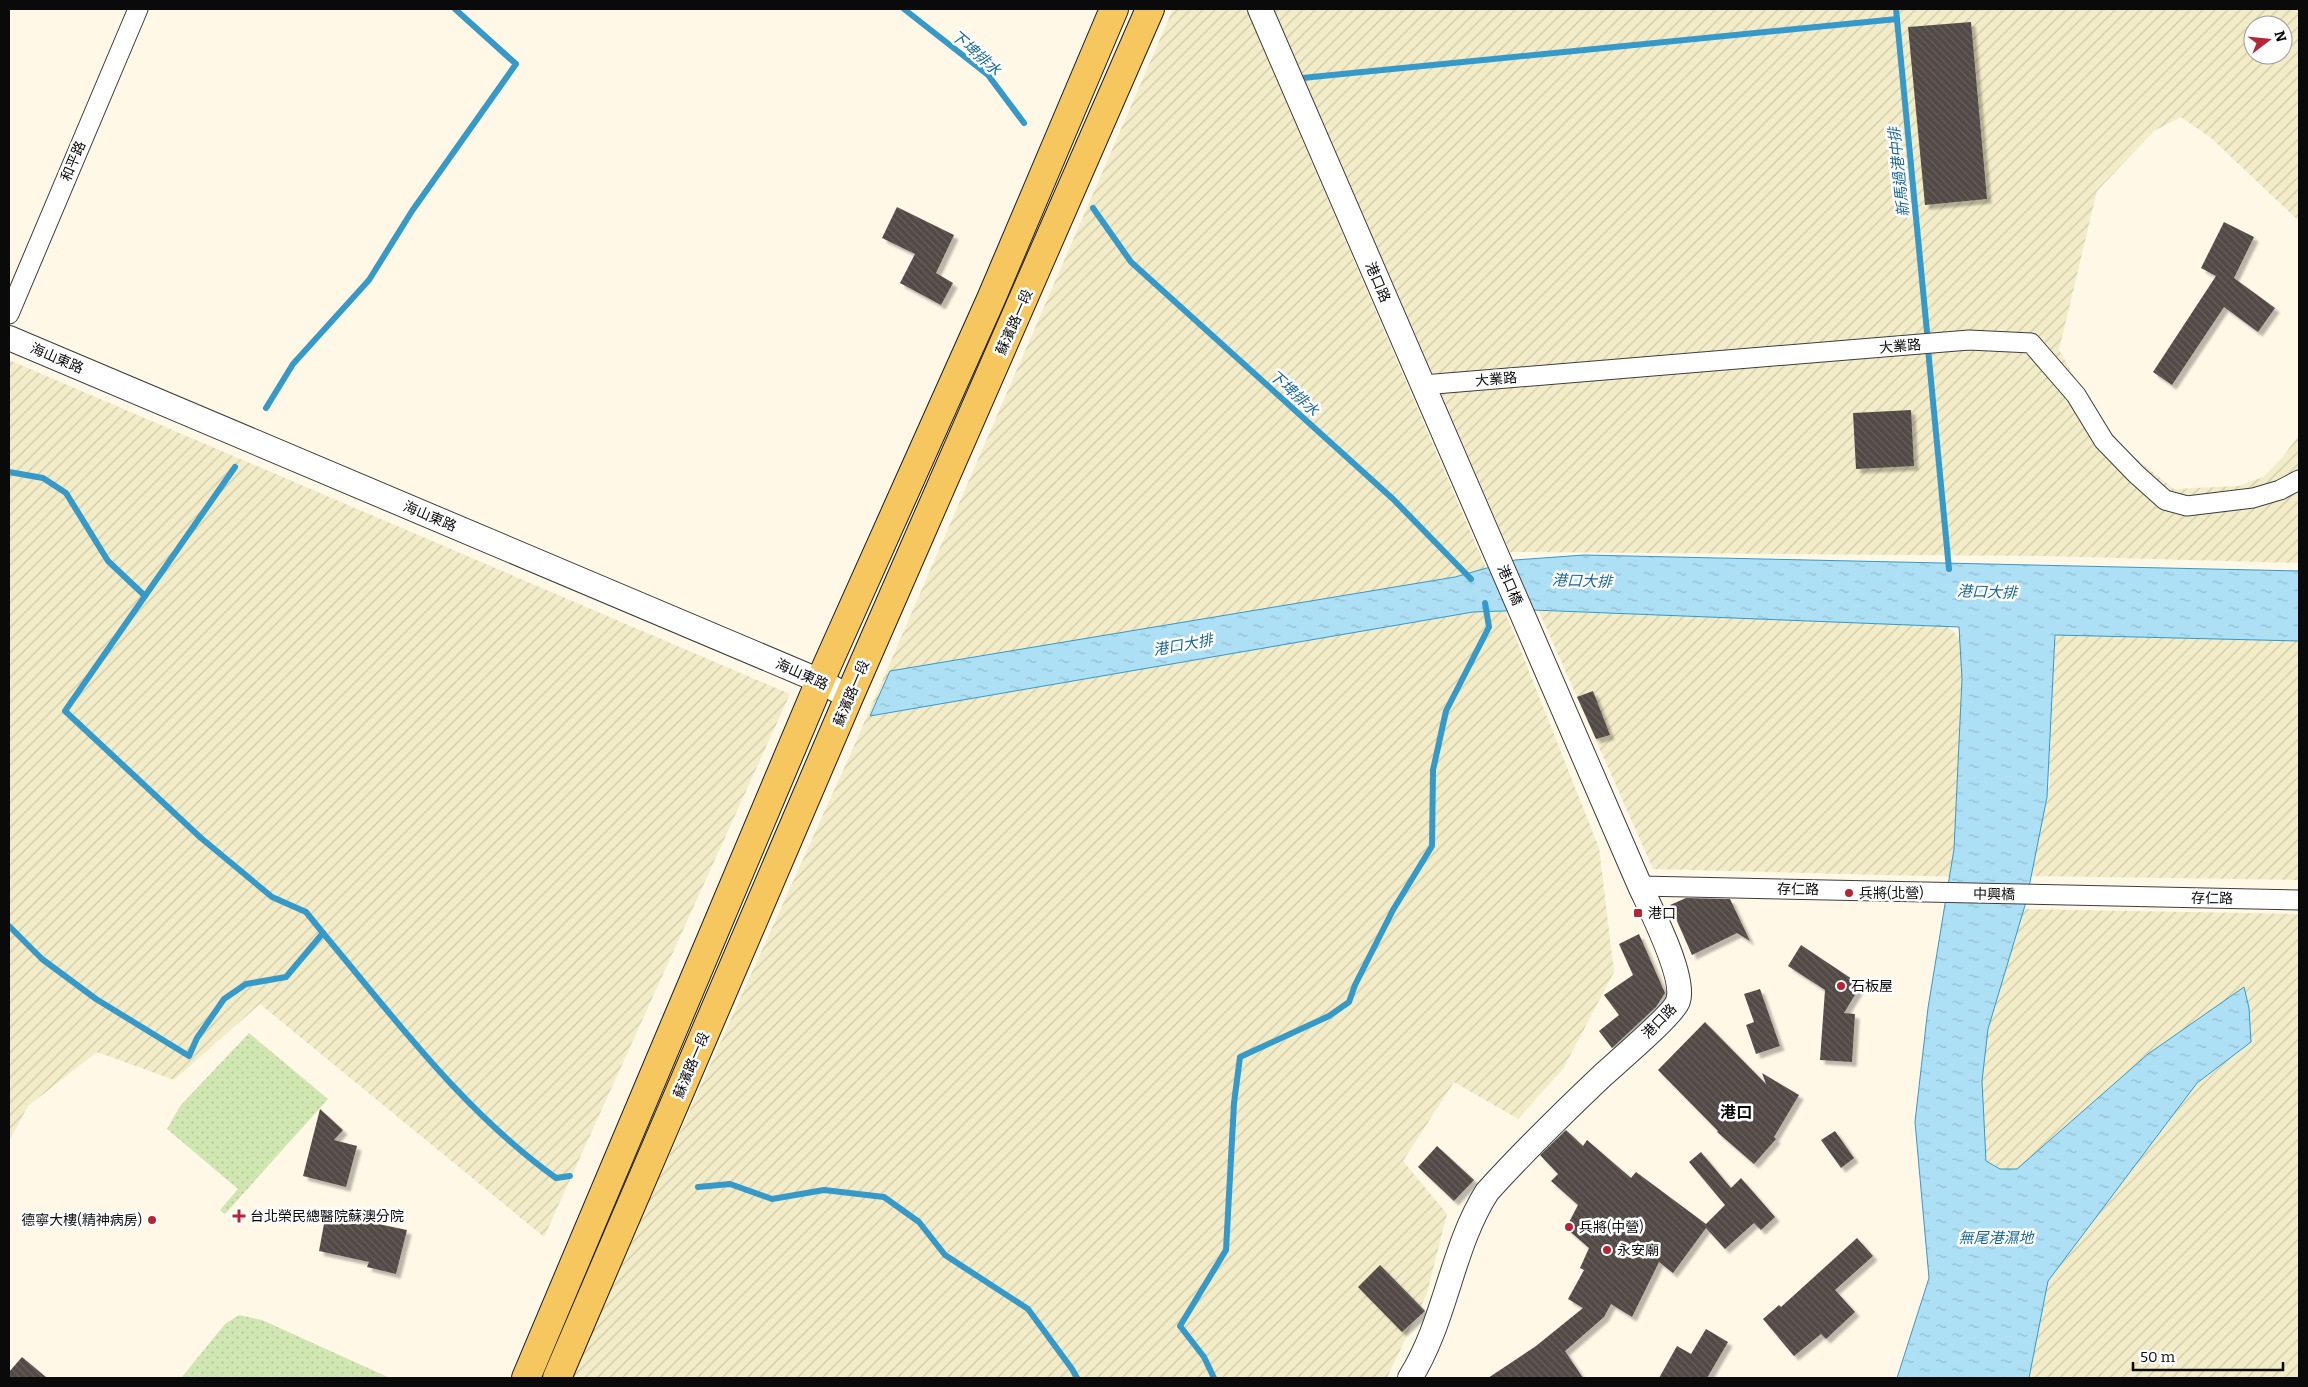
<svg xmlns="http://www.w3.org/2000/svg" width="2308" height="1387" viewBox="0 0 2308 1387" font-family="Bitter,'Noto Sans TC',serif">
  <defs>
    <pattern id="farmland-furrows" width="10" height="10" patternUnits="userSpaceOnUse" patternTransform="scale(1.25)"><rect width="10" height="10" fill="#f3ecc8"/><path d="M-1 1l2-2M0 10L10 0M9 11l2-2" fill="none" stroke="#cfc9aa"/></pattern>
    <pattern id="green-dots" width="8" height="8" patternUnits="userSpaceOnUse" patternTransform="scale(1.25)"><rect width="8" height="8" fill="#d1e7b2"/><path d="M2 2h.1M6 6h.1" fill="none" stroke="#b2c598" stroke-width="1.8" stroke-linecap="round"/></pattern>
    <pattern id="water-ripples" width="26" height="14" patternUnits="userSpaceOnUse" patternTransform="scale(1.25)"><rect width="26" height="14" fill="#addff5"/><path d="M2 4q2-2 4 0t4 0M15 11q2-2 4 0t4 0" fill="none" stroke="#94bed1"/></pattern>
    <pattern id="building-back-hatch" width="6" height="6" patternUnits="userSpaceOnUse" patternTransform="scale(1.25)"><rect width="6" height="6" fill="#524a46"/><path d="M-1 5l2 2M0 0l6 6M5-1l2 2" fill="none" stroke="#66605c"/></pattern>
    <filter id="shadow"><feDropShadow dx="4.5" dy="4.5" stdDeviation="1" flood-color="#0004"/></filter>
  </defs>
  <rect width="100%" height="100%" fill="#fff8e7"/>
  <g fill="url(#farmland-furrows)" fill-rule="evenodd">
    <path d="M 1173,9 L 1246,9 L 1513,631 L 1599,848 L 1614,972 L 1563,1069 L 1518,1119 L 1454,1082 L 1403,1161 L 1447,1214 L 1427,1293 L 1387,1378 L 569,1378 L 854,746 Z"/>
    <path d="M 1274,9 L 2299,9 L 2299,221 L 2211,138 L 2181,117 L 2154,131 L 2097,191 L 2059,350 L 2086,397 L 2124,449 L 2174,489 L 2239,486 L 2263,477 L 2282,458 L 2299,435 L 2299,563 L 2044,556 L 1510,552 ZM 2253,25 L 2283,25 L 2283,55 L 2253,55 Z"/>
    <path d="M 9,360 L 790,694 L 544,1237 L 260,1004 L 174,1080 L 97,1052 L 28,1106 L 9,1141 Z"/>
    <path d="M 1539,611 L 1943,622 L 1966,644 L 1961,877 L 1653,869 Z"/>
    <path d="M 2057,626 L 2299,633 L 2299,880 L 2024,876 L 2050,783 L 2045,699 Z"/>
    <path d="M 2019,909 L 2299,914 L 2299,1378 L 2030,1378 L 2028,1342 L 1976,1178 L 1985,968 Z"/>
  </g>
  <g fill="url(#green-dots)">
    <path d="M 249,1033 L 328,1099 L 225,1214 L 220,1210 L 238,1189 L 167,1129 L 180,1106 Z"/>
    <path d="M 239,1315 L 262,1320 L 390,1378 L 181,1378 L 225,1324 Z"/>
  </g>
  <path fill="url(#water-ripples)" stroke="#3599ca" d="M 1584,555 L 2299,571 L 2299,641 L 2055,635 L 2047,797 L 2026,902 L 1988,1029 L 1982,1081 L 1986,1161 L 2000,1169 L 2017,1169 L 2148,1054 L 2244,987 L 2249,1008 L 2251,1042 L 2197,1083 L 2048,1281 L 2029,1378 L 1897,1378 L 1929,1278 L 1915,1122 L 1928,1008 L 1954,849 L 1962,679 L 1959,627 L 1533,610 L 1473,612 L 870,716 L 890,671 L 1455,577 L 1515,560 Z"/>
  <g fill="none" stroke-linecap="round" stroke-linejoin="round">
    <g stroke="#3599ca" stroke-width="6">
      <path d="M 904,9 L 988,75 L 1024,123"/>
      <path d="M 1896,9 L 1927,332"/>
      <path d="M 1302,78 L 1897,19"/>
      <path d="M 1093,208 L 1131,262 L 1393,499 L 1471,579"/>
      <path d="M 1928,349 L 1949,569"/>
      <path d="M 266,408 L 293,364 L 369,280 L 412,211 L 516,64 L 455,9"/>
      <path d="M 9,472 L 43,478 L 66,493 L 108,561 L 145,596 L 65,711 L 201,838 L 272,897 L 306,912 L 323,933"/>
      <path d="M 145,596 L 235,467"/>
      <path d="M 9,926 L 42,959 L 96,999 L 189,1056 L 197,1038 L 224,999 L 246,984 L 286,977 L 323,933 C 395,1019 464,1112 556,1178 L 570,1176"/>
      <path d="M 698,1187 L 730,1184 L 772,1199 L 824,1190 L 884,1197 L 919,1222 L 945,1255 L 1028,1309 L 1072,1369 L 1077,1378"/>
      <path d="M 1214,1378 L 1204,1357 L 1180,1326 L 1226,1250 L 1234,1103 L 1240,1057 L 1329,1016 L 1349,1002 L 1355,985 L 1393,910 L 1432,846 L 1433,770 L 1446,711 L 1489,627 L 1485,603"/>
    </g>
  </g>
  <g fill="url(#building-back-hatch)" filter="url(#shadow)">
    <path d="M 1971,22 L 1987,199 L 1925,205 L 1908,27 Z"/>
    <path d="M 897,207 L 954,235 L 936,273 L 953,283 L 941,305 L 900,283 L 915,254 L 882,238 Z"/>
    <path d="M 2224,222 L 2254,237 L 2234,278 L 2275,308 L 2258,332 L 2224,307 L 2172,385 L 2153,372 L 2216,276 L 2201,268 Z"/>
    <path d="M 1911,410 L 1914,466 L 1856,469 L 1853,413 Z"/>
    <path d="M 1593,691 L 1610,735 L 1596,739 L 1577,697 Z"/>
    <path d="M 1686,898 L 1730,899 L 1750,941 L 1737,933 L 1692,955 L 1670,905 Z"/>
    <path d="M 1639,934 L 1665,993 L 1656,1007 L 1612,1048 L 1599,1031 L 1619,1015 L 1604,995 L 1633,975 L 1619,944 Z"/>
    <path d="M 1801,945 L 1861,985 L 1844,1013 L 1855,1014 L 1852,1062 L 1820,1060 L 1825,990 L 1788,966 Z"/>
    <path d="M 1760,989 L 1780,1046 L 1756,1054 L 1746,1025 L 1754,1022 L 1744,994 Z"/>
    <path d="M 1705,1022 L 1766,1084 L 1762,1073 L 1799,1095 L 1774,1137 L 1776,1139 L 1754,1164 L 1717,1132 L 1718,1131 L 1658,1070 Z"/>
    <path d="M 320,1109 L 343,1130 L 334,1140 L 357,1146 L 346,1187 L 303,1176 Z"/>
    <path d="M 1566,1130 L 1583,1146 L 1587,1140 L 1631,1178 L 1636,1172 L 1706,1224 L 1725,1205 L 1689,1162 L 1701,1152 L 1731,1188 L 1741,1178 L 1775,1217 L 1761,1230 L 1754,1223 L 1725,1249 L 1706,1228 L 1673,1273 L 1659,1262 L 1632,1317 L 1611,1304 L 1604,1317 L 1565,1351 L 1583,1378 L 1488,1378 L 1536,1346 L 1583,1308 L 1568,1299 L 1584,1270 L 1580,1268 L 1589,1248 L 1566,1228 L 1578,1205 L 1551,1181 L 1558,1174 L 1540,1155 Z"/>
    <path d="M 1835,1131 L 1854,1158 L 1841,1168 L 1821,1140 Z"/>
    <path d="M 1437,1146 L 1474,1180 L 1454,1201 L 1418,1167 Z"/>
    <path d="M 326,1213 L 407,1230 L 396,1274 L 367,1267 L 369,1262 L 319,1251 Z"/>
    <path d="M 1857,1238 L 1873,1256 L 1835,1290 L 1855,1312 L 1826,1339 L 1821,1334 L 1794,1356 L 1763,1319 L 1779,1305 L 1781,1307 Z"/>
    <path d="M 1380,1265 L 1425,1311 L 1402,1332 L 1358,1287 Z"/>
    <path d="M 1706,1329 L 1728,1342 L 1707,1378 L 1659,1378 L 1677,1346 L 1691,1354 Z"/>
    <path d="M 22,1357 L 47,1378 L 9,1378 L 9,1372 Z"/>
  </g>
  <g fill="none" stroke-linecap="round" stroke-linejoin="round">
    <defs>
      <g id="minor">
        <path d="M 9,314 L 138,9"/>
        <path d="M 1423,385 L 1969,340 L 2031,343 L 2076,395 L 2104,441 L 2136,474 L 2165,500 L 2187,506 L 2253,498 L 2280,490 L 2299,480"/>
        <path d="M 1640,886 L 2299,900"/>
      </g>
      <g id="tertiary">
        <path d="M 1260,9 L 1640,886 C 1651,910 1686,977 1678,1001 C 1674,1014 1616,1063 1603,1075 C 1563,1113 1524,1151 1487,1192 C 1451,1249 1446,1321 1410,1378"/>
        <path d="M 9,338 L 820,681 L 849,697"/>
      </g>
      <g id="primary">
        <path d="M 526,1378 L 820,681 L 991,299 L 1114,9"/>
        <path d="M 557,1378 L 849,697 L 1150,9"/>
      </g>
    </defs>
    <use href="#minor" stroke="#3d3d3d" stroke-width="21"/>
    <use href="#tertiary" stroke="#3d3d3d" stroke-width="26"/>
    <use href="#primary" stroke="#1b1b1b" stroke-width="30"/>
    <use href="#minor" stroke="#fff" stroke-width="19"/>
    <use href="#tertiary" stroke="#fff" stroke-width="24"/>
    <use href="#primary" stroke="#f7c75f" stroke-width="28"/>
  </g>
  <g fill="#b62536" stroke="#fff" stroke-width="2">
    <circle cx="1849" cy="893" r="5"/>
    <rect x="1633" y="908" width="10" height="10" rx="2.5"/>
    <circle cx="1841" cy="986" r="5"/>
    <path d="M236.5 1208.5h5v5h5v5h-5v5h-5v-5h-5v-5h5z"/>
    <circle cx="152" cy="1220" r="5"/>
    <circle cx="1569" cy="1227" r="5"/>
    <circle cx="1607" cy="1250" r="5"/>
  </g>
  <g text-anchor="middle" stroke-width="5" stroke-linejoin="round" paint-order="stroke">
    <g font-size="14" fill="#0a0a0a" stroke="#fff">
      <text transform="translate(73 161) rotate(-67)" y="5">和平路</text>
      <text transform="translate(1378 282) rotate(67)" y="5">港口路</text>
      <text transform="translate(1014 322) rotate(-66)" y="5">蘇濱路一段</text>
      <text transform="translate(1900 346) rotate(-5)" y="5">大業路</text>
      <text transform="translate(57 358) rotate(23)" y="5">海山東路</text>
      <text transform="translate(1496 379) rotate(-5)" y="5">大業路</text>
      <text transform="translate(430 516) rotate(23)" y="5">海山東路</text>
      <text transform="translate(1510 585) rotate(67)" y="5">港口橋</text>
      <text transform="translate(802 674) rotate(24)" y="5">海山東路</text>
      <text transform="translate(851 693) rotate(-67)" y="5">蘇濱路一段</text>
      <text transform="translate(1798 889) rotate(1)" y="5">存仁路</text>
      <text transform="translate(1994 894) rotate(1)" y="5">中興橋</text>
      <text transform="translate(2212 898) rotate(1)" y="5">存仁路</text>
      <text transform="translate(1659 1021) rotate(-46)" y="5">港口路</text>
      <text transform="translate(691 1065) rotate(-67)" y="5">蘇濱路一段</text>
    </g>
    <g font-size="14" fill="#0a0a0a" stroke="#fff" text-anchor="start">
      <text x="1859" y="898">兵將(北營)</text>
      <text x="1648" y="918">港口</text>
      <text x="1851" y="991">石板屋</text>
      <text x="250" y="1221">台北榮民總醫院蘇澳分院</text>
      <text x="142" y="1225" text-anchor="end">德寧大樓(精神病房)</text>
      <text x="1579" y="1232">兵將(中營)</text>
      <text x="1617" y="1255">永安廟</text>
    </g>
    <g font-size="15" font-style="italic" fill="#176898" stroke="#fff">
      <text transform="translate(976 53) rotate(41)" y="5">下埤排水</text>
      <text transform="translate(1899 172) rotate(-96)" y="5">新馬過港中排</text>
      <text transform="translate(1294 393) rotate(42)" y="5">下埤排水</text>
      <text transform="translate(1582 581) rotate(2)" y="5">港口大排</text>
      <text transform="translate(1987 592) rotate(2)" y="5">港口大排</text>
      <text transform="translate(1183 645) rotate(-10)" y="5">港口大排</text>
      <text x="1996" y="1243">無尾港濕地</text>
    </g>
    <g font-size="16" font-weight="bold" fill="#0a0a0a" stroke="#fff">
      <text x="1736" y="1118">港口</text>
    </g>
  </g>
  <rect width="2308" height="1387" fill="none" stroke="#0a0a0a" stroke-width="20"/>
  <g transform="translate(2268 40) rotate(74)"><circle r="24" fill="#ffffff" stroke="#9d9d9d"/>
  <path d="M0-4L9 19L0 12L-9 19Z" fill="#b62536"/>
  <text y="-8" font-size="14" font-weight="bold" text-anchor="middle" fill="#0a0a0a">N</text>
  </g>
  <path d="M2133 1362v8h150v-8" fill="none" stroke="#0a0a0a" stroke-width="2.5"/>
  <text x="2140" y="1362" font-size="15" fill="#0a0a0a" stroke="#ffffff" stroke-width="4" paint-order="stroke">50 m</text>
</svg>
